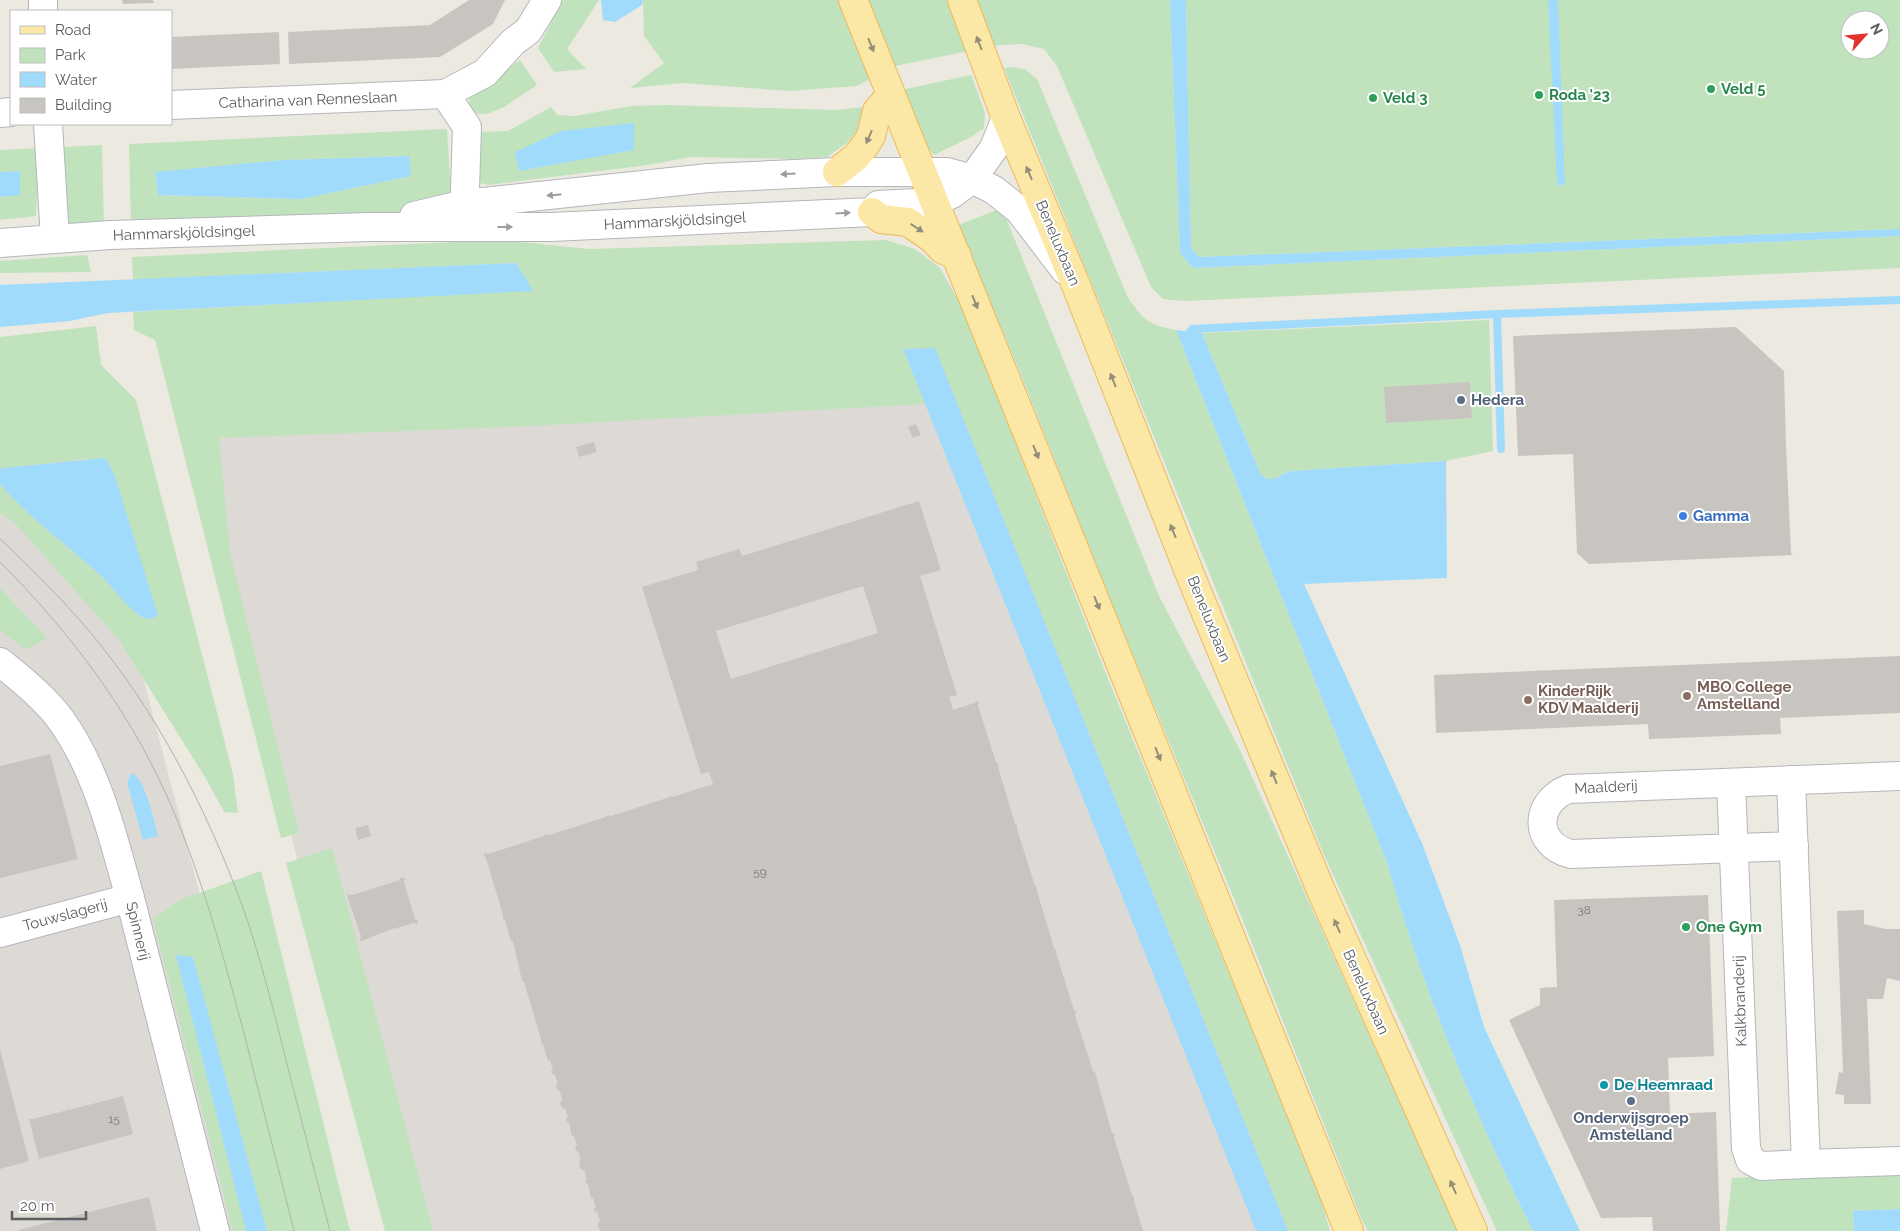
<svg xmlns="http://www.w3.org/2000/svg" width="1900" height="1231" viewBox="0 0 1900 1231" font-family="Raleway,sans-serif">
  <rect width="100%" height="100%" fill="#ece9e1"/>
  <g fill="#dddad5">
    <path d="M 945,329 L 1318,1231 L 394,1231 L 170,370 Z"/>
    <path d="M 67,387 L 288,1231 L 0,1231 L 0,390 Z"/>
  </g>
  <g fill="#c0e3bd" fill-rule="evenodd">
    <path d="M 563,0 L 599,0 L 567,49 L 586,69 L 554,72 L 538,48 Z"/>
    <path d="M 643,0 L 1170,0 L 1180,253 L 1193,268 L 1900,236 L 1900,268 L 1185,301 L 1163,299 L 1151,287 L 1057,66 L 1044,49 L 1022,44 L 998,45 L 895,66 L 857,86 L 789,91 L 683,83 L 630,88 L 664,63 L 644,36 Z"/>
    <path d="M 1186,0 L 1900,0 L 1900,229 L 1198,257 L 1191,249 ZM 1850,20 L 1880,20 L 1880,50 L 1850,50 Z"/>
    <path d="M 520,60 L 537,85 L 504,107 L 487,114 L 470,113 L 469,94 Z"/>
    <path d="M 1011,67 L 1025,69 L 1037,79 L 1128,298 C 1144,320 1148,325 1176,330 L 1387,863 C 1423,990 1474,1113 1533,1231 L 1497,1231 L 1324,855 L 1004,68 Z"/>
    <path d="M 971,75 L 985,113 L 984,128 L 971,137 L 934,155 L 926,145 L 901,90 Z"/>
    <path d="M 666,105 L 836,110 L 863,107 L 862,125 L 847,143 L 827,157 L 796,159 L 691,157 L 648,165 L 489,185 L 475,182 L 471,133 L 482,134 L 482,132 L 508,131 L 551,107 L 557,115 L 574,116 L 632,106 Z"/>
    <path d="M 447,129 L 452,211 L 131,226 L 129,144 ZM 408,156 L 411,176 L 302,199 L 158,195 L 155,173 L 284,160 Z"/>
    <path d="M 102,145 L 104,227 L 66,228 L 64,147 Z"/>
    <path d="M 39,148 L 36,216 L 0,220 L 0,197 L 20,194 L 20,172 L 0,172 L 0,150 Z"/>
    <path d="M 1002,208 L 1159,596 L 1239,748 L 1458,1231 L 1368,1231 L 1361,1218 L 1242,918 L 1115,611 L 1017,365 L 958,225 Z"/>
    <path d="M 500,240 L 589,249 L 886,240 L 915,249 L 940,268 L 962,307 L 1102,664 L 1320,1196 L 1330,1231 L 1288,1231 L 935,348 L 903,350 L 925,404 L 511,427 L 219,438 L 230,552 L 299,833 L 281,838 L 155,340 L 134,330 L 133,312 L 532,290 L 515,263 L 133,280 L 132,257 Z"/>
    <path d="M 87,255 L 91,272 L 0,273 L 0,261 Z"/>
    <path d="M 1489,320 L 1493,451 L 1446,461 L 1290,471 L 1276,478 L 1267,479 L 1261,475 L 1202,333 Z"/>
    <path d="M 96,326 L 101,365 L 136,400 L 233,774 L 238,813 L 224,812 L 205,777 L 119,640 L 15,523 L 0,513 L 0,484 L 19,505 L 103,578 L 135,611 L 158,615 L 108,461 L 84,459 L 3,468 L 0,470 L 0,337 Z"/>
    <path d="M 0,588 L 47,638 L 26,650 L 0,630 Z"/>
    <path d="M 332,848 L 433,1231 L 385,1231 L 286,863 Z"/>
    <path d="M 261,871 L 350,1231 L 233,1231 L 153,919 L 180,900 Z"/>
    <path d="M 1900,1169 L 1900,1209 L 1853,1211 L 1854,1231 L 1726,1231 L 1732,1178 Z"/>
  </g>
  <g fill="#a1dbfc">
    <path d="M 601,0 L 643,0 L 642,5 L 615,22 L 603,20 Z"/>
    <path d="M 1170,0 L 1186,0 L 1191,248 L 1199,257 L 1900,229 L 1900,236 L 1193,268 L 1180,253 Z"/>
    <path d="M 1548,0 L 1558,0 L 1565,185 L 1557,185 Z"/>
    <path d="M 634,123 L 634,150 L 519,171 L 515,152 L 561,131 Z"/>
    <path d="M 409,156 L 411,176 L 302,199 L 158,195 L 155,172 L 284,160 Z"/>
    <path d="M 20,171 L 20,195 L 0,197 L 0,172 Z"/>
    <path d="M 516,263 L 533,291 L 108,313 L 70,321 L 0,327 L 0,285 Z"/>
    <path d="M 1176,330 L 1202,333 L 1261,475 L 1267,479 L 1276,478 L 1290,471 L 1446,461 L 1447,578 L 1304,584 L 1422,843 L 1460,945 L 1484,1027 L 1580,1231 L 1533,1231 C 1474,1113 1423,990 1387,863 Z"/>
    <path d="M 935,348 L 1288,1231 L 1256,1231 L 903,349 Z"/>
    <path d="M 103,458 L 108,461 L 115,477 L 158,615 C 154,618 149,620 144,618 C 129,611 114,588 102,577 C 69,546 30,519 0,484 L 0,470 L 2,468 Z"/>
    <path d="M 133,773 C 146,782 154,820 158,836 L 143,840 L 127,783 L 130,775 Z"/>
    <path d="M 176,955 L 193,957 L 267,1231 L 246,1231 Z"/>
    <path d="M 1900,1209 L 1900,1231 L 1854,1231 L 1853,1211 Z"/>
  </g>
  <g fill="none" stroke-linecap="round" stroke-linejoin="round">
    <g stroke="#a1dbfc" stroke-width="8">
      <path d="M 1188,335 L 1192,329 L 1497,314"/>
      <path d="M 1501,449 L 1497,314 L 1900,300"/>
    </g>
  </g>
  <g fill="#c8c5c0" fill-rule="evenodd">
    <path d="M 122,0 L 153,0 L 154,3 L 123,4 Z"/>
    <path d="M 469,0 L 505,0 L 493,24 L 440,57 L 289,64 L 288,32 L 430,25 Z"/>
    <path d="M 279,32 L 280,64 L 171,69 L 171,37 Z"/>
    <path d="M 1736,327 L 1785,372 L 1784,372 L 1786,445 L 1791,553 L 1793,555 L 1589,564 L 1577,553 L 1573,454 L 1518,456 L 1513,336 Z"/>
    <path d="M 1470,382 L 1472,418 L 1386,423 L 1384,387 Z"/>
    <path d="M 916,424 L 921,435 L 913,438 L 908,427 Z"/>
    <path d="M 594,442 L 597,452 L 579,457 L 576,447 Z"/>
    <path d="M 919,501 L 941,570 L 920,576 L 957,695 L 949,697 L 953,710 L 974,703 L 977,701 L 979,702 L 978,706 L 996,762 L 998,763 L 998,767 L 1015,824 L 1017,825 L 1017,829 L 1035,886 L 1037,887 L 1037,891 L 1054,948 L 1057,951 L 1056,953 L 1074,1010 L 1076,1011 L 1075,1015 L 1093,1071 L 1095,1072 L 1112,1133 L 1115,1134 L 1114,1138 L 1132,1195 L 1134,1196 L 1134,1201 L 1143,1231 L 601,1231 L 598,1227 L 598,1223 L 600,1222 L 597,1212 L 595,1213 L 594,1208 L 596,1208 L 593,1198 L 591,1198 L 588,1184 L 587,1184 L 585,1180 L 587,1179 L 584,1170 L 582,1170 L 580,1167 L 579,1161 L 581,1160 L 578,1151 L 576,1151 L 575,1147 L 577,1146 L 574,1136 L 572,1137 L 569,1122 L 567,1123 L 566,1118 L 568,1118 L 565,1108 L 563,1109 L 560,1104 L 562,1099 L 559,1089 L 557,1090 L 556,1085 L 558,1084 L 555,1075 L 553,1075 L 551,1071 L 553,1070 L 550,1060 L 548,1061 L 543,1044 L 541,1043 L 541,1039 L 524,982 L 522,981 L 513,941 L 511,941 L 505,920 L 503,919 L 503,915 L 486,858 L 483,855 L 485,853 L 488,854 L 544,836 L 545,834 L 549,835 L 606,817 L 607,815 L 611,816 L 667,798 L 670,796 L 672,797 L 713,784 L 709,772 L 701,774 L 642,587 L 698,570 L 696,562 L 739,549 L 742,556 ZM 863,586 L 878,633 L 731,679 L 716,631 Z"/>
    <path d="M 1900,656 L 1900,713 L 1780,718 L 1781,734 L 1649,739 L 1648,724 L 1436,733 L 1434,675 Z"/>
    <path d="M 50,754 L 78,859 L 0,878 L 0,766 Z"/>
    <path d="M 368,825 L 371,836 L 358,840 L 355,828 Z"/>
    <path d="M 400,878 L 405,878 L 404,882 L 415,919 L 418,920 L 417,924 L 413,923 L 394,929 L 394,928 L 362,941 L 360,940 L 361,936 L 347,896 L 348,894 L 352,895 L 400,880 Z"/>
    <path d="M 1708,895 L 1714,1056 L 1668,1058 L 1670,1114 L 1716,1112 L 1720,1231 L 1653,1231 L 1652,1217 L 1601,1218 L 1509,1020 L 1540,1005 L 1540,988 L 1557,987 L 1554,900 Z"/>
    <path d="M 1864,910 L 1864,924 L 1886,929 L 1900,929 L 1900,981 L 1887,978 L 1883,999 L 1867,999 L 1871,1104 L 1844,1104 L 1844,1095 L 1835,1094 L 1839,1072 L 1843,1073 L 1837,911 Z"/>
    <path d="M 0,1049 L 29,1161 L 0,1169 Z"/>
    <path d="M 123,1096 L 133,1134 L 39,1159 L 29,1119 L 33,1119 L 68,1110 L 67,1106 L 69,1110 Z"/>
    <path d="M 149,1197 L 157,1231 L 18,1231 L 18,1230 Z"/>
  </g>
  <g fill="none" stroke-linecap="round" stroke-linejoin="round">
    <defs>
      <g id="minor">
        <path d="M 43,0 L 43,11"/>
        <path d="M 445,94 L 467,127 L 464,221"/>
        <path d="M 171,105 L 445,94 L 485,73 L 513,42 L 528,31 L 547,0"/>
        <path d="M 0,113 L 11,112"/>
        <path d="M 48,124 L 55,239"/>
        <path d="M 414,216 L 465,204 L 708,178 L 837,172 L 947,172 L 972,179 L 994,190 L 1019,210 L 1065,270"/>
        <path d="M 0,243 L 110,235 L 369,227 L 551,227 L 872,212 L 878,205 L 934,202 L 952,194 L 972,179 L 994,148 L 1006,118"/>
        <path d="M 0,662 C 20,678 46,699 61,720 C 98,772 113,837 130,898 L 215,1231"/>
        <path d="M 1791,780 L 1806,1164 L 1900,1161"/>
        <path d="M 1731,783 L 1746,1148 L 1750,1160 L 1761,1166 L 1806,1164"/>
        <path d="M 1794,846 L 1571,854 C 1534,845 1533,803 1568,789 L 1900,776"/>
        <path d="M 0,933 L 130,898"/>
      </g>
      <g id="major">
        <path d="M 853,0 L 1349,1231"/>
        <path d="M 962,0 L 1006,118 L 1075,283 L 1191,577 L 1320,888 L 1473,1231"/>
        <path d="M 837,172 L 856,157 L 864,147 L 871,136 L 877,111 L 891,95"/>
        <path d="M 872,212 L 881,219 L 908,222 L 933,239 L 942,249 L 957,256"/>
      </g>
    </defs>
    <use href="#minor" stroke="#b3b7bb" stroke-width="30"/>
    <use href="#major" stroke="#ecb85a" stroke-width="30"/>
    <use href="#minor" stroke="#fff" stroke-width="28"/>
    <use href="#major" stroke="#fce8a6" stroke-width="28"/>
    <g stroke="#b0b1b1" stroke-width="1">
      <path d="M 0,539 C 31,568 62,599 90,632 C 157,712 206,808 242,905 C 261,958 274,1013 288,1068 C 302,1122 316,1177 330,1231"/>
      <path d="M 0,562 C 67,629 127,707 166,794 C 201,872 223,955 245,1037 C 261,1102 278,1166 294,1231"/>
    </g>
  </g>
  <defs><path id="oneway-solid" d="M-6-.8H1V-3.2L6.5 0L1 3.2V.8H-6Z" transform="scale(1.25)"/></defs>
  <g fill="#928e79">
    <use href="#oneway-solid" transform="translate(979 43) rotate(-111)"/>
    <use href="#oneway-solid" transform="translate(871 45) rotate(68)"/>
    <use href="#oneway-solid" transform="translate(869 137) rotate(113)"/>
    <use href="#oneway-solid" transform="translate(1029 173) rotate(-113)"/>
    <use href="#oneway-solid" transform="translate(917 228) rotate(33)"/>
    <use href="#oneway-solid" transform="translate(975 302) rotate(68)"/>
    <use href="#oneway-solid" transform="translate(1113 380) rotate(-112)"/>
    <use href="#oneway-solid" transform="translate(1036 452) rotate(68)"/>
    <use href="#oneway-solid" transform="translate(1173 531) rotate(-112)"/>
    <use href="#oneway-solid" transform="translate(1097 603) rotate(68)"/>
    <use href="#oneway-solid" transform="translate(1158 754) rotate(68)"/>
    <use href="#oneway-solid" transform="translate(1274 777) rotate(-112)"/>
    <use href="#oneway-solid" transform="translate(1337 926) rotate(-114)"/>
    <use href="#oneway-solid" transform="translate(1453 1187) rotate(-114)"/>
  </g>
  <g fill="#9b9ea0">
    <use href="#oneway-solid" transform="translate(788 174) rotate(177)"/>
    <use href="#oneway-solid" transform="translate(554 195) rotate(174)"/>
    <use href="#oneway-solid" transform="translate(843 213) rotate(-3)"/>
    <use href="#oneway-solid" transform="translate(505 227)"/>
  </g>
  <g fill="#2e9e5b" stroke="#fff" stroke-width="2">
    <circle cx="1711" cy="89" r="5"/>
    <circle cx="1539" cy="95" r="5"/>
    <circle cx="1373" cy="98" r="5"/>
    <circle cx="1686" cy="927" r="5"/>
  </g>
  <g fill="#5c6f8a" stroke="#fff" stroke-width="2">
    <circle cx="1461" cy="400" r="5"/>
    <circle cx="1631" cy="1101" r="5"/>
  </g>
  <circle fill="#3f7fe0" stroke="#fff" stroke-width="2" cx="1683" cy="516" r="5"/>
  <g fill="#8d6e63" stroke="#fff" stroke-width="2">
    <circle cx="1687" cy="696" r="5"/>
    <circle cx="1528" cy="700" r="5"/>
  </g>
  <circle fill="#0f9aa8" stroke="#fff" stroke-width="2" cx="1604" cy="1085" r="5"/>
  <g text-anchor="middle" stroke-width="4" stroke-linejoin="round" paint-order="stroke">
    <g font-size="12" fill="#757779">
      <text x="760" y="876">59</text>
      <text x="1584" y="914">38</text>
      <text x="114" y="1123">15</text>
    </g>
    <g font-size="15" font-weight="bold" fill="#27864d" stroke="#fff" text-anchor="start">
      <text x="1721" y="94">Veld 5</text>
      <text x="1549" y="100">Roda '23</text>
      <text x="1383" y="103">Veld 3</text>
      <text x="1696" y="932">One Gym</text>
    </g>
    <g font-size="15" fill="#595d61" stroke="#fff">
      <text transform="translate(308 100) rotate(-2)" y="5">Catharina van Renneslaan</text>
      <text transform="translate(675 221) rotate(-3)" y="5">Hammarskjöldsingel</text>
      <text transform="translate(184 233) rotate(-2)" y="5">Hammarskjöldsingel</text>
      <text transform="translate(1058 243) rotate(67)" y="5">Beneluxbaan</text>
      <text transform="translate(1209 619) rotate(68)" y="5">Beneluxbaan</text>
      <text transform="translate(1606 787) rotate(-3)" y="5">Maalderij</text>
      <text transform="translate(65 915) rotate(-15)" y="5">Touwslagerij</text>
      <text transform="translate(138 931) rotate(76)" y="5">Spinnerij</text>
      <text transform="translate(1366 992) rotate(66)" y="5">Beneluxbaan</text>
      <text transform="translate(1740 1001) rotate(-92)" y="5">Kalkbranderij</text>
    </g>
    <g font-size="15" font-weight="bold" fill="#4e5e75" stroke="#fff" text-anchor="start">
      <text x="1471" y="405">Hedera</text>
      <text x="1631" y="1123" text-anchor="middle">Onderwijsgroep<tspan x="1631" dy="17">Amstelland</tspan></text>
    </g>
    <g font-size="15" font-weight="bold" fill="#366cbe" stroke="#fff" text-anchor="start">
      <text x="1693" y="521">Gamma</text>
    </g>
    <g font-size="15" font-weight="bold" fill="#785e54" stroke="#fff" text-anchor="start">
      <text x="1697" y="692">MBO College<tspan x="1697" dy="17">Amstelland</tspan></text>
      <text x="1538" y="696">KinderRijk<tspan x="1538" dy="17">KDV Maalderij</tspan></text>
    </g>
    <g font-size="15" font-weight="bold" fill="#0d838f" stroke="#fff" text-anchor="start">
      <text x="1614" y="1090">De Heemraad</text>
    </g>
  </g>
  <rect x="10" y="10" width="162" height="115" fill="#ffffff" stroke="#bdbec0"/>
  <rect x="20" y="26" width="25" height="8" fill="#fce8a6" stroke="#bdbec0"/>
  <text x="55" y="35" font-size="15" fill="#595d61">Road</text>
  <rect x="20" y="48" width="25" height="15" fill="#c0e3bd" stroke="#bdbec0"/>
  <text x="55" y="60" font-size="15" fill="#595d61">Park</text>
  <rect x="20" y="72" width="25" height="15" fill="#a1dbfc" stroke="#bdbec0"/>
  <text x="55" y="85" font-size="15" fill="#595d61">Water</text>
  <rect x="20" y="98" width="25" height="15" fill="#c8c5c0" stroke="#bdbec0"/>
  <text x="55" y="110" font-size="15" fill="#595d61">Building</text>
  <g transform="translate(1865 35) rotate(63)"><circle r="24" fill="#ffffff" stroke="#bdbec0"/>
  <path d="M0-4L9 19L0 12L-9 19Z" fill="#e23230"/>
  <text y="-8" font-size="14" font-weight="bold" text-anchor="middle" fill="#595d61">N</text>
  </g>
  <path d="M12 1211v8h74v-8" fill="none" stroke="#595d61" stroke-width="2.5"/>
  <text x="20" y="1211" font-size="15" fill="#595d61" stroke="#ffffff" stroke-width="4" paint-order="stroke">20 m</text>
</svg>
